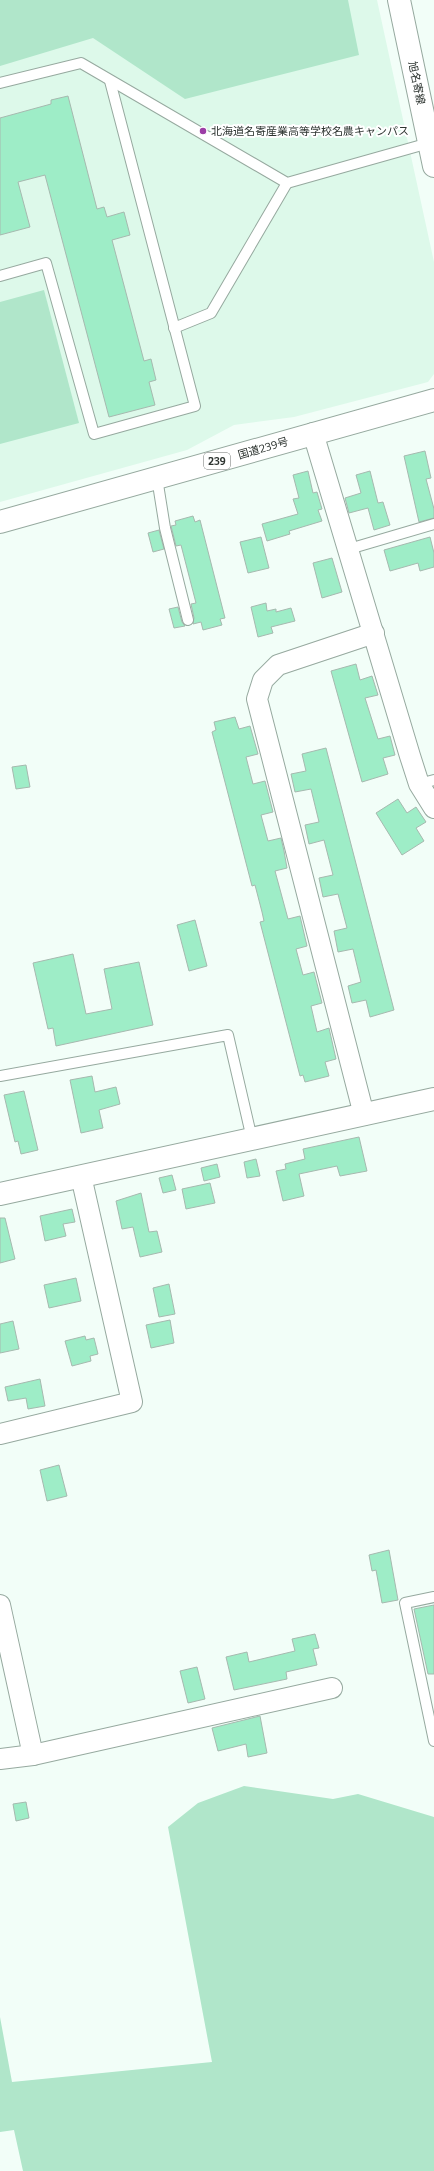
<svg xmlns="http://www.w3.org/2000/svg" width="434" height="2171" viewBox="0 0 434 2171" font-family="Bitter,'Noto Sans JP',serif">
  <rect width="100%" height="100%" fill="#f2fef8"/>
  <path fill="#ddf9ea" d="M 0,0 L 377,0 L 434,262 L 434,374 L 428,382 L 294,417 L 234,425 L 187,450 L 0,502 Z"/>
  <g fill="#b0e6ca">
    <path d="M 0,0 L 348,0 L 359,55 L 185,99 L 93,38 L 0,66 Z"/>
    <path d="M 44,290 L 79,423 L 0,444 L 0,302 Z"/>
    <path d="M 244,1786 L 333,1799 L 358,1794 L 434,1817 L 434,2171 L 23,2171 L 14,2130 L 0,2132 L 0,2017 L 12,2082 L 212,2062 L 168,1827 L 198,1803 Z"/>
  </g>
  <g fill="#9eedc7" stroke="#a6b9af">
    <path d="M 68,96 L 97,209 L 104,207 L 107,217 L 124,212 L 130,235 L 112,240 L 144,361 L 151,359 L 156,380 L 149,382 L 155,405 L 109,417 L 45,175 L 18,182 L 30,227 L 0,235 L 0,118 L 51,104 L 51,100 Z"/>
    <path d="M 425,451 L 431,478 L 426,479 L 434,509 L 434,518 L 419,522 L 404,456 Z"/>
    <path d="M 308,471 L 313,493 L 317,492 L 322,509 L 318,510 L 322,521 L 289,531 L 290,534 L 267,541 L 262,524 L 298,514 L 293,499 L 299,498 L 293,475 Z"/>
    <path d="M 370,471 L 378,503 L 383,502 L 390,525 L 374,530 L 368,508 L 349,513 L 345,498 L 361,493 L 356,475 Z"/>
    <path d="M 193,516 L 195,522 L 200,520 L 225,618 L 220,619 L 222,625 L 203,630 L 201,622 L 193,624 L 194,618 L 191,604 L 196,603 L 181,545 L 176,546 L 171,526 L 176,525 L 175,521 Z"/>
    <path d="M 159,530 L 164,549 L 153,552 L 148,533 Z"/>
    <path d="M 261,537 L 269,568 L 248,573 L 240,542 Z"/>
    <path d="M 430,537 L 434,553 L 434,567 L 420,571 L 418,563 L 390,571 L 384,550 Z"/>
    <path d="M 332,558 L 342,592 L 322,598 L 313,563 Z"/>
    <path d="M 266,603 L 267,611 L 276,609 L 276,612 L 291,608 L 295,621 L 271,627 L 273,633 L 258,637 L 251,607 Z"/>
    <path d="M 178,607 L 182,622 L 185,626 L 174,628 L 169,609 Z"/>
    <path d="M 356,664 L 360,680 L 372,676 L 378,695 L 365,698 L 378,739 L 390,736 L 395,755 L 383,758 L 388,774 L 362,782 L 331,671 Z"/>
    <path d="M 235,717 L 239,729 L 250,726 L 258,754 L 246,757 L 253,784 L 265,781 L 273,812 L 261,815 L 268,841 L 281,838 L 284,851 L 287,868 L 275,871 L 288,919 L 300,916 L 307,946 L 296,949 L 303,975 L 314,972 L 322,1003 L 311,1006 L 317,1032 L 329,1028 L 336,1059 L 325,1062 L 329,1076 L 305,1082 L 303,1075 L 300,1076 L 260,922 L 264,921 L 262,912 L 255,885 L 252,886 L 212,732 L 216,730 L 214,722 Z"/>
    <path d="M 326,748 L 394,1010 L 370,1017 L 366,1000 L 352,1003 L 348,986 L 361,982 L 353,949 L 338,952 L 334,931 L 347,928 L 338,894 L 323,897 L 319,878 L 333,875 L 324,840 L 309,844 L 305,825 L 319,822 L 311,789 L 295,792 L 291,774 L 306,771 L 302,754 Z"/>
    <path d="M 26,765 L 30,787 L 16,789 L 12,767 Z"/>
    <path d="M 398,799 L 407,813 L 416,807 L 426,822 L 416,828 L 424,841 L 402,855 L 376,813 Z"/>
    <path d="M 195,920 L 207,966 L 189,971 L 177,925 Z"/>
    <path d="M 73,954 L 86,1014 L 112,1009 L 104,969 L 139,962 L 153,1025 L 56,1046 L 53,1028 L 48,1029 L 33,963 Z"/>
    <path d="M 92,1076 L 95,1092 L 116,1087 L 120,1104 L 99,1110 L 103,1128 L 81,1133 L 70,1080 Z"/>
    <path d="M 24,1091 L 38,1150 L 21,1154 L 18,1141 L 15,1142 L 4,1095 Z"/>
    <path d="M 359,1137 L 367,1171 L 340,1176 L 337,1166 L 299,1174 L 304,1196 L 283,1201 L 276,1171 L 286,1169 L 285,1164 L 305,1159 L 303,1149 Z"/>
    <path d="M 256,1159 L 260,1176 L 247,1178 L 244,1162 Z"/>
    <path d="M 217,1164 L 220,1177 L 204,1181 L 201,1168 Z"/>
    <path d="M 172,1175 L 176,1190 L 163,1193 L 159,1178 Z"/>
    <path d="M 210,1183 L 215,1203 L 186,1209 L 182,1189 Z"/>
    <path d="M 141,1193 L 149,1232 L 157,1231 L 162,1252 L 140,1257 L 133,1227 L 122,1229 L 116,1201 Z"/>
    <path d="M 72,1209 L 75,1222 L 63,1224 L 66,1236 L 45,1241 L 40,1216 Z"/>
    <path d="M 0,1218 L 5,1218 L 15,1259 L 0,1263 Z"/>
    <path d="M 76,1278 L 81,1301 L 49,1308 L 44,1285 Z"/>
    <path d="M 169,1284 L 175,1314 L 159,1317 L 153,1288 Z"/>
    <path d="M 170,1320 L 174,1343 L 151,1348 L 146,1325 Z"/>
    <path d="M 13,1321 L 19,1349 L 0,1353 L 0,1324 Z"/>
    <path d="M 85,1336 L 86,1340 L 94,1338 L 98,1354 L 90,1356 L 91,1361 L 72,1366 L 65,1341 Z"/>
    <path d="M 40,1379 L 45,1406 L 28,1409 L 26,1398 L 8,1401 L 5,1387 Z"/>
    <path d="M 59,1465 L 67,1496 L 47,1501 L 40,1470 Z"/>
    <path d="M 389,1550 L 398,1600 L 382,1603 L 376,1570 L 372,1571 L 369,1555 Z"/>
    <path d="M 434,1605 L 434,1674 L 428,1674 L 414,1609 Z"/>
    <path d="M 315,1634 L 319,1648 L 313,1649 L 317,1665 L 286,1672 L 287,1679 L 234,1690 L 226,1657 L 247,1652 L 249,1662 L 295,1651 L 292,1639 Z"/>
    <path d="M 197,1667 L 205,1699 L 188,1703 L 180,1671 Z"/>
    <path d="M 260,1716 L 267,1753 L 248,1757 L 246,1744 L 218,1751 L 212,1728 Z"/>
    <path d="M 26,1802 L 29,1818 L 16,1821 L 13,1804 Z"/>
  </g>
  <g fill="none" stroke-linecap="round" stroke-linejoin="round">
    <defs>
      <g id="service">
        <path d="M 0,83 L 81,63 L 287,183 L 429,143"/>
        <path d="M 0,276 L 46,263 L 94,434 L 195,406 L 110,81"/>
        <path d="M 174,328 L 211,313 L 287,183"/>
        <path d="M 157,478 L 165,528 L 188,620"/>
        <path d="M 349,549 L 434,524"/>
        <path d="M 419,784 L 434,780"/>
        <path d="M 0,1076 L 228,1035 L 252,1139"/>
        <path d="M 434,1597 L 405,1603 L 434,1741"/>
      </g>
      <g id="minor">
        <path d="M 313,433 L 410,756 L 419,784 L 434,808"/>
        <path d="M 364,1115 L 257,699 L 263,680 L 278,665 L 374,633"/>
        <path d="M 0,1434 L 132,1402 L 81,1176"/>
        <path d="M 0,1605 L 33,1755"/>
        <path d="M 0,1759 L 33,1755 L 332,1688"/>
      </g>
      <path id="tertiary" d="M 0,1194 L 434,1099"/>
      <path id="secondary" d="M 399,0 L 434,166"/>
      <path id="trunk" d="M 0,522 L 434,400"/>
    </defs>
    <use href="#service" stroke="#96a99f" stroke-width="12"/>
    <use href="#minor" stroke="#96a99f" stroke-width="22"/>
    <use href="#tertiary" stroke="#96a99f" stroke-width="24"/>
    <use href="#secondary" stroke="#96a99f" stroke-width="24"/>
    <use href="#trunk" stroke="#96a99f" stroke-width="24"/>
    <use href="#service" stroke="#fff" stroke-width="10"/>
    <use href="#minor" stroke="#fff" stroke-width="20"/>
    <use href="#tertiary" stroke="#fff" stroke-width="22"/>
    <use href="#secondary" stroke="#fff" stroke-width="22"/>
    <use href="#trunk" stroke="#fff" stroke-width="22"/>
  </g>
  <circle fill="#9c3da6" stroke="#fff" stroke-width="1.5" cx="203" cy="131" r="4"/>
  <g text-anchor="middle" stroke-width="4" stroke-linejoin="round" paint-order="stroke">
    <rect fill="#fff" stroke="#6c716e" stroke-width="1" x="204" y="453" width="26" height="16" rx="3"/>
    <g font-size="10" font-weight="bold" fill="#2d3430">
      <text x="217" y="465">239</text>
    </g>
    <g font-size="11" fill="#2d3430" stroke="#fff">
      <text transform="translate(417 83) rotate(78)" y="4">旭名寄線</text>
      <text transform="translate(263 448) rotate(-16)" y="4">国道239号</text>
    </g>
    <g font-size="11" fill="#2d3430" stroke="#fff" text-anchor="start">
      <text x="211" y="135">北海道名寄産業高等学校名農キャンパス</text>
    </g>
  </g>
</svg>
